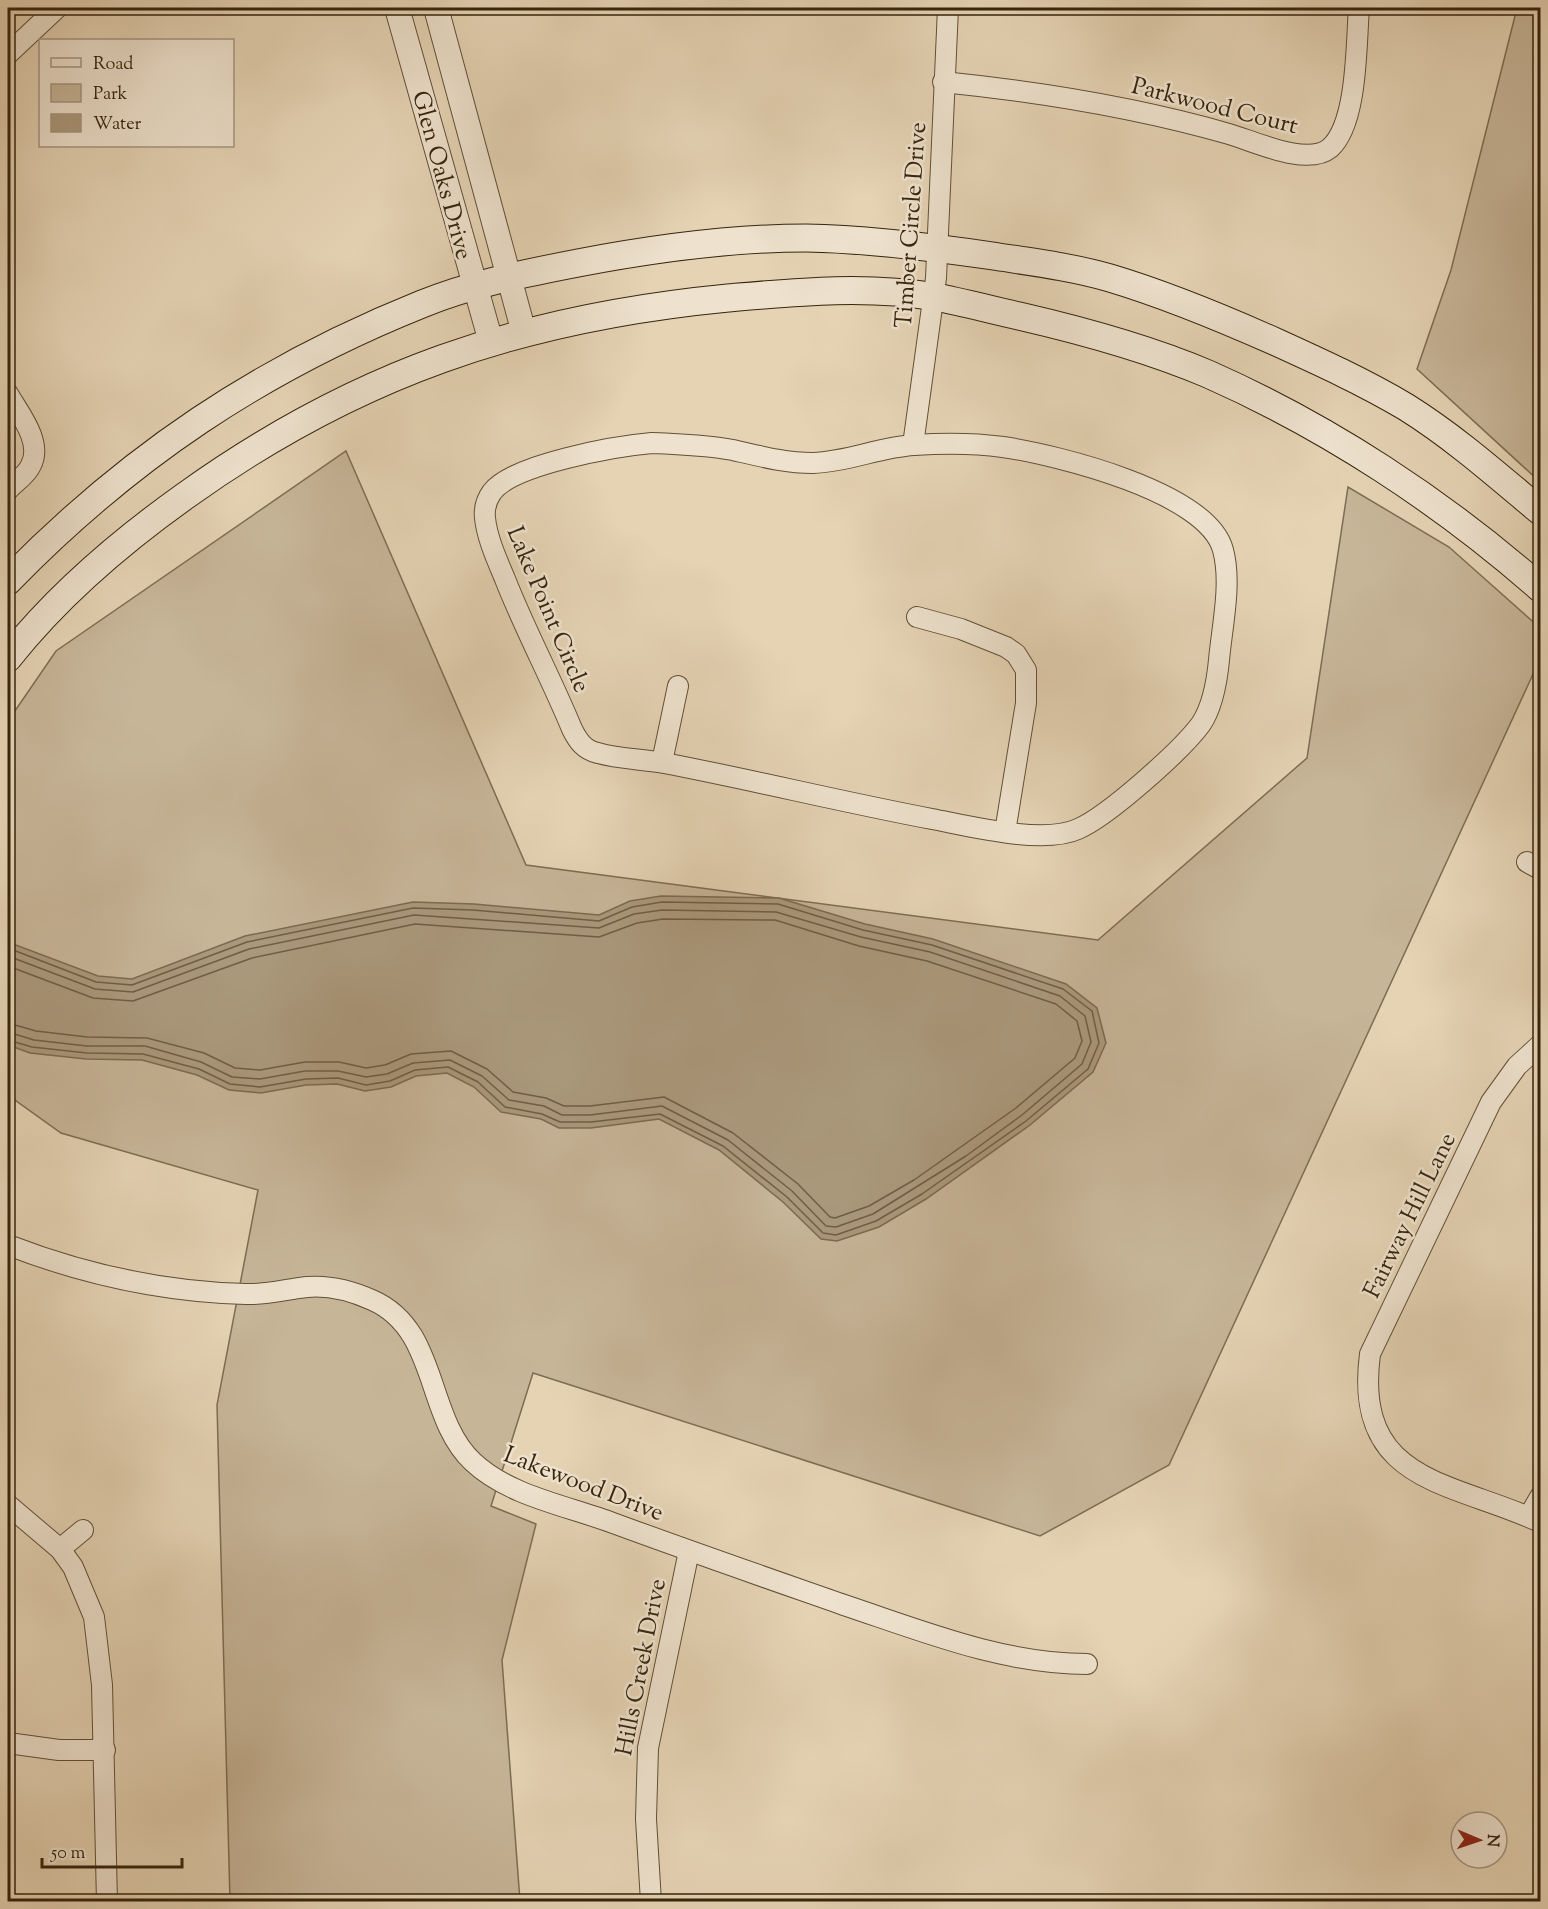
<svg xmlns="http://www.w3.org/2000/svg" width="1548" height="1909" viewBox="0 0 1548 1909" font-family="'Sorts Mill Goudy',serif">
  <rect width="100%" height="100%" fill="#e5d3b4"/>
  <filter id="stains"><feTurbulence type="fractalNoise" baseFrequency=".00333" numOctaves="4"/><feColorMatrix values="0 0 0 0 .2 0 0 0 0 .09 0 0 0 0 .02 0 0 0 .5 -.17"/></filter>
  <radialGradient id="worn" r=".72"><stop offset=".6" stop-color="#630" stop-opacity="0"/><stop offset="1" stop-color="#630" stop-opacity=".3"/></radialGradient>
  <g fill="#c7b598" stroke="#7e6d52" stroke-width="1.5">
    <path d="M 1517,8 L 1540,8 L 1540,482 L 1417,369 L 1451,270 Z"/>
    <path d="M 346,451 L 526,865 L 1098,940 L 1307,758 L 1348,487 L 1449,547 L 1540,628 L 1540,659 L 1169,1465 L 1040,1536 L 533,1373 L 491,1506 L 536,1524 L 502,1660 L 520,1901 L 230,1901 L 217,1405 L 258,1190 L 61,1133 L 8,1095 L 8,721 L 56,651 Z"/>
  </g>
  <path fill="#aa987b" stroke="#7c6a4f" stroke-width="1.5" d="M 661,896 L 779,898 L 865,924 L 933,939 L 1066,984 L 1097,1008 L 1106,1043 L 1093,1072 L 1030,1125 L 926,1199 L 879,1227 L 837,1241 L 821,1239 L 783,1202 L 719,1150 L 659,1119 L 591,1128 L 559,1128 L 541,1119 L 501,1112 L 474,1087 L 447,1073 L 416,1076 L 391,1087 L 365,1091 L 337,1084 L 306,1085 L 261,1093 L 229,1090 L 197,1075 L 142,1060 L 86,1059 L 30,1053 L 8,1045 L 8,942 L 98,976 L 132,979 L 245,936 L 413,902 L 474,904 L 599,915 L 630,901 Z"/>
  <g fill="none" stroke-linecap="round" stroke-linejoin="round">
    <g stroke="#705e44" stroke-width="1.5">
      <path d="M 8,948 L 96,982 L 132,985 L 247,942 L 413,908 L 473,910 L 599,921 L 632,907 L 662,902 L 778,904 L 863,930 L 932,945 L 1063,989 L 1092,1011 L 1099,1043 L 1088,1069 L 1026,1121 L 922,1194 L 876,1221 L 836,1235 L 823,1233 L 787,1197 L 723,1146 L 660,1114 L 591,1122 L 560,1122 L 542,1114 L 505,1107 L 478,1082 L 448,1067 L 415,1070 L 390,1081 L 366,1085 L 338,1078 L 306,1079 L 260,1087 L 230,1084 L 199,1069 L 143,1054 L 87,1053 L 32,1047 L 8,1040"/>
      <path d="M 8,956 L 95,989 L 133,992 L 249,949 L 414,915 L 599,928 L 634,914 L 662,910 L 776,912 L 861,937 L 930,952 L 1060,996 L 1085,1016 L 1091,1042 L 1082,1064 L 1022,1115 L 966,1156 L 873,1214 L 836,1227 L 826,1226 L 792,1191 L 728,1140 L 662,1106 L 590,1115 L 562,1115 L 544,1106 L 509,1100 L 482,1076 L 450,1060 L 413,1063 L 387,1074 L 366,1077 L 338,1071 L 305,1071 L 260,1079 L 232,1077 L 201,1062 L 145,1046 L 87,1046 L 34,1040 L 8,1032"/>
      <path d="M 8,966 L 93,998 L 133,1001 L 252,958 L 415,924 L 599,937 L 637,923 L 663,919 L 775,920 L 859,946 L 927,961 L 1056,1004 L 1077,1021 L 1082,1041 L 1075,1058 L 1016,1108 L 914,1180 L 869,1206 L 835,1218 L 830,1217 L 798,1184 L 733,1133 L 664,1097 L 590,1106 L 564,1106 L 546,1098 L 513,1092 L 487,1069 L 451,1051 L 411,1054 L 385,1065 L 366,1068 L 339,1062 L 305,1062 L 260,1070 L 235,1068 L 204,1053 L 147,1038 L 87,1037 L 36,1031 L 8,1023"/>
    </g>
    <defs>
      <g id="minor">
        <path d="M 8,54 L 57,8"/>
        <path d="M 943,82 C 1041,92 1135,107 1229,134 C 1254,141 1307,167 1330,148 C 1358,123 1356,43 1359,8"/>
        <path d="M 8,394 C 19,413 43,442 31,465 C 27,475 15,482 8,490"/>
        <path d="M 652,443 C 679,444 706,445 733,450 C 759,456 785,463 813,463 C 847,462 880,447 914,445 C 944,443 974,443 1003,447 C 1057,455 1208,492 1223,550 C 1232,583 1222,626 1219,660 C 1217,681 1213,706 1201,724 C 1181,751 1108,816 1078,829 C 1043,845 969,826 932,819 C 842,802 753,780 664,763 C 642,759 619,759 598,753 C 584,750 578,741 572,729 C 551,678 525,630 505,579 C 497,560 487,538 485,518 C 484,509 487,499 492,492 C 513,464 617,446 652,443 Z"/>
        <path d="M 913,445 L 936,278 L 948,8"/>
        <path d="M 917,617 L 961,629 L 1006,647 L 1016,654 L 1026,670 L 1026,703 L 1005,832"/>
        <path d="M 662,762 L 678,686"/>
        <path d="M 1527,862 L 1540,869"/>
        <path d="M 1540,1045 L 1517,1066 L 1491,1102 L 1370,1354 C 1353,1484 1452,1481 1540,1522"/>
        <path d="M 8,1245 C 83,1274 165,1292 246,1294 C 267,1295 287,1289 307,1287 C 330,1285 352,1291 372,1300 C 439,1329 425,1417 473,1462 C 509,1496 568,1506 613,1523 C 689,1551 767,1578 844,1605 C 922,1631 1003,1664 1087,1664"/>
        <path d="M 8,1505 L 60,1549 L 73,1567 L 94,1617 L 102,1685 L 107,1902"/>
        <path d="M 1529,1516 L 1540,1497"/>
        <path d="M 60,1549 L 83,1530"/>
        <path d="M 8,1743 L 59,1750 L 105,1750"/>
        <path d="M 651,1902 L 646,1819 L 648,1748 L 689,1551"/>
      </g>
      <g id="tertiary">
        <path d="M 397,8 L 491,342"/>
        <path d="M 436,8 L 524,333"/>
      </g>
      <g id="secondary">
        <path d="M 8,581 C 129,457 260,369 422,304 C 471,284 526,273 578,263 C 651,249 732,238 806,238 C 868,239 931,247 993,256 C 1032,262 1072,267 1110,278 C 1167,295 1222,318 1276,342 C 1320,362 1364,382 1406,407 C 1454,437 1497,475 1540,511"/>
        <path d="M 8,658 C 58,595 119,543 185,496 C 355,374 520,318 728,298 C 796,292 867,285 935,297 C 963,302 991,310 1019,316 C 1084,331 1147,348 1208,374 C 1328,427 1442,502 1540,588"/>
      </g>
    </defs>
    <use href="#minor" stroke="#625037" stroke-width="22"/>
    <use href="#tertiary" stroke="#625037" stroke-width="26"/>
    <use href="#secondary" stroke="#36250d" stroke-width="29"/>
    <use href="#minor" stroke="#eee2ce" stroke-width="20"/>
    <use href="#tertiary" stroke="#eee2ce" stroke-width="24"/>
    <use href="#secondary" stroke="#eee2ce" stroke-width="27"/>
  </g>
  <g text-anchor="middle" stroke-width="5" stroke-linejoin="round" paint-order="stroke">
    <g font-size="24" fill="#36250d" stroke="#eee2ce">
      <text transform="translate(1215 105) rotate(14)" y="8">Parkwood Court</text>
      <text transform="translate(443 175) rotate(75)" y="8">Glen Oaks Drive</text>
      <text transform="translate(910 225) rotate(-86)" y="8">Timber Circle Drive</text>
      <text transform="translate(549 609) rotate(67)" y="8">Lake Point Circle</text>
      <text transform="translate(1409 1215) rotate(-64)" y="8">Fairway Hill Lane</text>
      <text transform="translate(584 1483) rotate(21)" y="8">Lakewood Drive</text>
      <text transform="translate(640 1667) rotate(-79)" y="8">Hills Creek Drive</text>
    </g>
  </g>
  <rect width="1548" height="1909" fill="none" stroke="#e5d3b4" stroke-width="30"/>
  <rect x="9" y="9" width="1530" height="1891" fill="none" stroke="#36250d" stroke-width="3"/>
  <rect x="15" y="15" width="1518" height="1879" fill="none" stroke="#36250d" stroke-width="1.5"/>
  <rect x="39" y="39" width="195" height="108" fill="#eee2ce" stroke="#a49681" stroke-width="1.5"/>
  <rect x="51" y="58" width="30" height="9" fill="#eee2ce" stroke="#a49681" stroke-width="1.5"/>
  <text x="93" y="69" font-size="18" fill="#36250d">Road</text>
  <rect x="51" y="84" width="30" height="18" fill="#c7b598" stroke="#a49681" stroke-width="1.5"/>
  <text x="93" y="99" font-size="18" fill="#36250d">Park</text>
  <rect x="51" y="114" width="30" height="18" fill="#aa987b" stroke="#a49681" stroke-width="1.5"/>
  <text x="93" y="129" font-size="18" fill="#36250d">Water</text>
  <g transform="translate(1479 1840) rotate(92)"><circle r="28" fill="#eee2ce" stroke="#a49681" stroke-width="1.5"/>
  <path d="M0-4.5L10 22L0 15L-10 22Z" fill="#8f2418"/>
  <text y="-9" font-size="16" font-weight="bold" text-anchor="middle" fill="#36250d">N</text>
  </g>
  <path d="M42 1858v9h140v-9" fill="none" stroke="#36250d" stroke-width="3"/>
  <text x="51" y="1858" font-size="18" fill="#36250d" stroke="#eee2ce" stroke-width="4.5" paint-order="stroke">50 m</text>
  <rect width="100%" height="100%" filter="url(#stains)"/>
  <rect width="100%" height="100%" fill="url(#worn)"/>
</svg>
